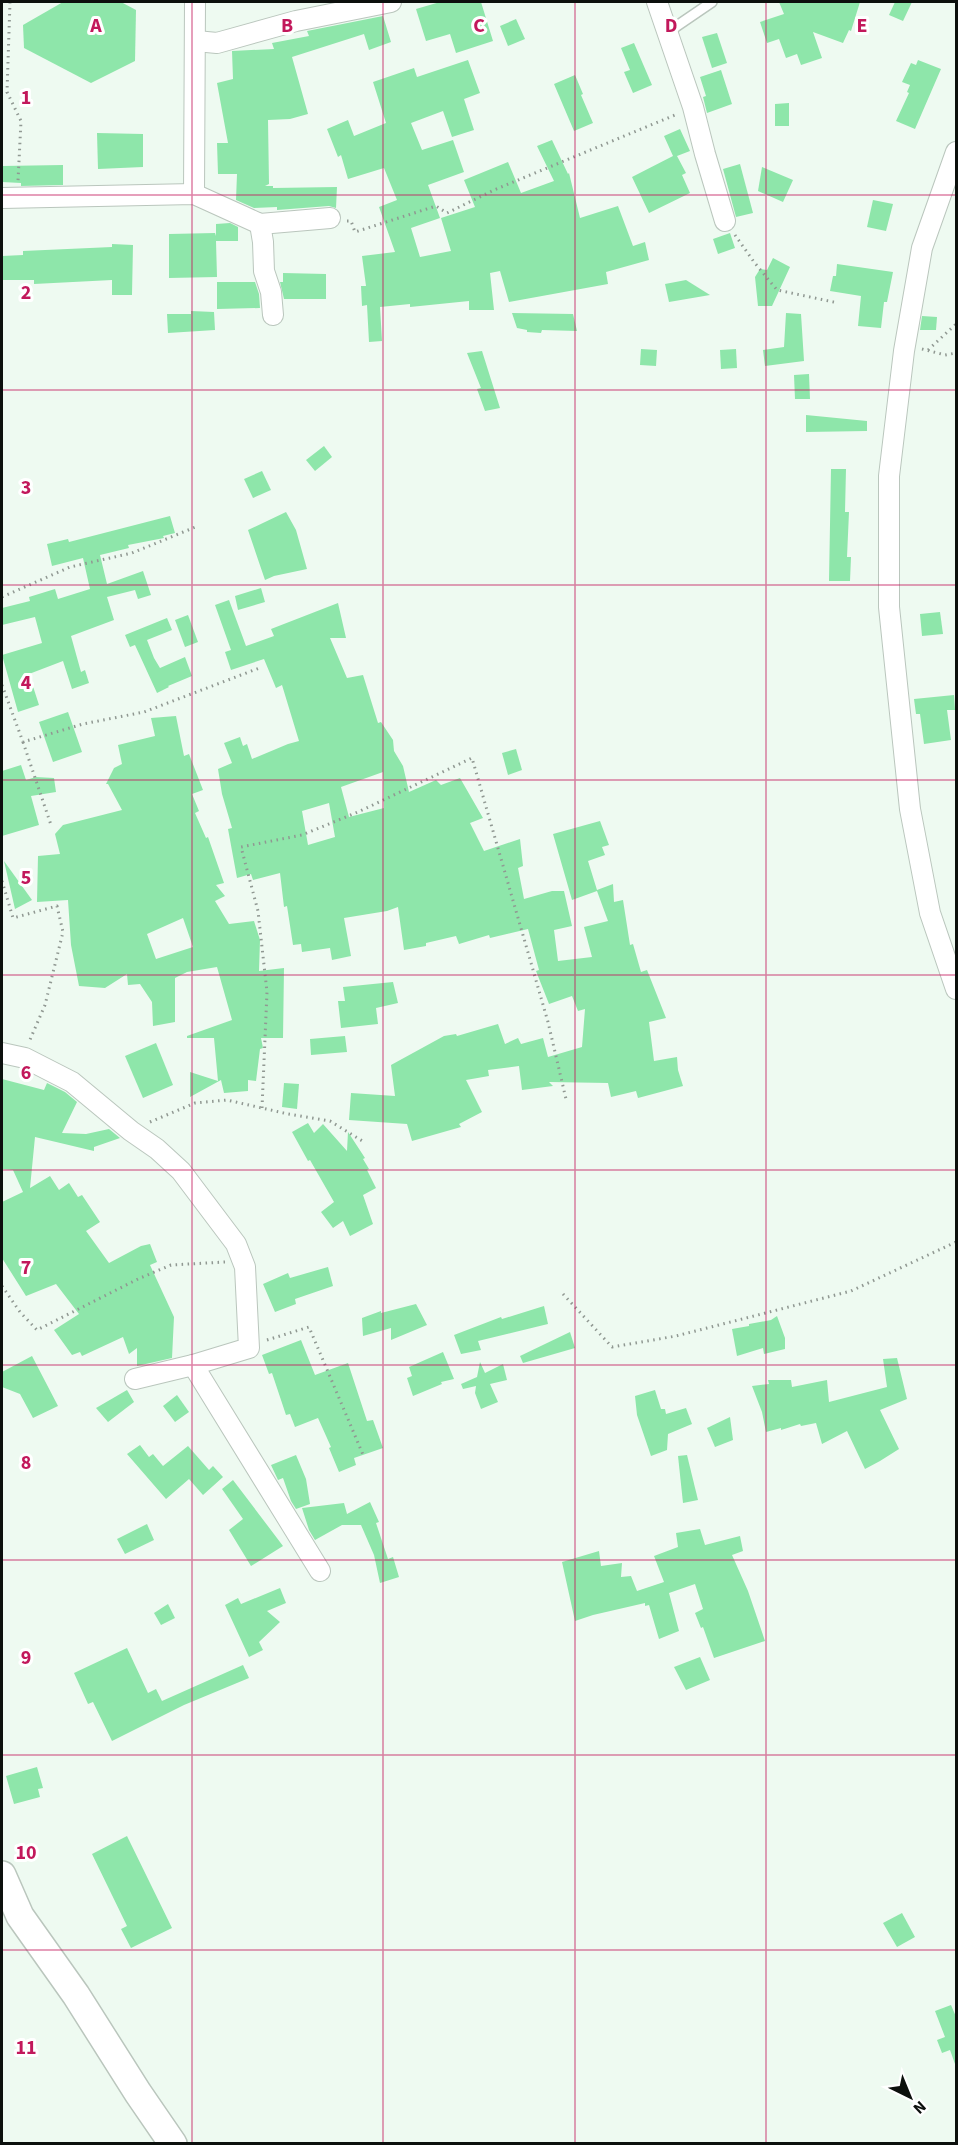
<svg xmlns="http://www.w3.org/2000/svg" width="958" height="2145" viewBox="0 0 958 2145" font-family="'Source Sans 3',sans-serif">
  <rect width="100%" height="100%" fill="#eefaf1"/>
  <g fill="#8ee6aa" fill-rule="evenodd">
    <path d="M 63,2 L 121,2 L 136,10 L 135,61 L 91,83 L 24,48 L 23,25 Z"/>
    <path d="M 440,2 L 481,2 L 493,41 L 456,53 L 450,34 L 426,41 L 416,9 Z"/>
    <path d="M 779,2 L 860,2 L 851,31 L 849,30 L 843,43 L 813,32 L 822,58 L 801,65 L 797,54 L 786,58 L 779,39 L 767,43 L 760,22 L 784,14 Z"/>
    <path d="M 895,2 L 912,2 L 903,21 L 889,15 Z"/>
    <path d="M 383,16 L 391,42 L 369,50 L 364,34 L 292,57 L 308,114 L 290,119 L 268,120 L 269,184 L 265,186 L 273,186 L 273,188 L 337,187 L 336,208 L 329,206 L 277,210 L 277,207 L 254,208 L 236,200 L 237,174 L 218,174 L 217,143 L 228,143 L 217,83 L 233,79 L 232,51 L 274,49 L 272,43 L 309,36 L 307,31 Z"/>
    <path d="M 516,19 L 525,39 L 508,46 L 500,26 Z"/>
    <path d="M 717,33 L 727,63 L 712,68 L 702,37 Z"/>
    <path d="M 634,43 L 652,85 L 633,93 L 624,72 L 630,70 L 621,48 Z"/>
    <path d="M 468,60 L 480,93 L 464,99 L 474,130 L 452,137 L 443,111 L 411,123 L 422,150 L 453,140 L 464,172 L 428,185 L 440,218 L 411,228 L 420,257 L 451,251 L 441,218 L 475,207 L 464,180 L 508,162 L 521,193 L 554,181 L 537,146 L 552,140 L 568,174 L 569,173 L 580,218 L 618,206 L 633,246 L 645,242 L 649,260 L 606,272 L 608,284 L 509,302 L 500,271 L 490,273 L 494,310 L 469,310 L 469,301 L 410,307 L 410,304 L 380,307 L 382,341 L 369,342 L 367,305 L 362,306 L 361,286 L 366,286 L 362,256 L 395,252 L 379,207 L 397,200 L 384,168 L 348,179 L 341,155 L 338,157 L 327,129 L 348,120 L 354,136 L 386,123 L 373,82 L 414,68 L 417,77 Z"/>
    <path d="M 918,60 L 941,69 L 915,129 L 896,121 L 909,93 L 907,92 L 910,85 L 902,82 L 911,63 L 916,65 Z"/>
    <path d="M 721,70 L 732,104 L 707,113 L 703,97 L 706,96 L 700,77 Z"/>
    <path d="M 575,75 L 583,94 L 581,95 L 593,123 L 574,131 L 554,84 Z"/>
    <path d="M 789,103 L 789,126 L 775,126 L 775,104 Z"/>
    <path d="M 680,129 L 690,151 L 677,156 L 686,173 L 682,175 L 690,193 L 649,213 L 632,177 L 673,156 L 664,136 Z"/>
    <path d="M 97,133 L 143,134 L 143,167 L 98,169 Z"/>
    <path d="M 740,164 L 753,213 L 736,217 L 723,169 Z"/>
    <path d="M 63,165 L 63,185 L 21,186 L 21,183 L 2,182 L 2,166 Z"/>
    <path d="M 762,167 L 793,180 L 783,202 L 758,191 Z"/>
    <path d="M 873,200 L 893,204 L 886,231 L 867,227 Z"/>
    <path d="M 230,223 L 238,227 L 238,241 L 216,241 L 217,277 L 169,278 L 169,234 L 215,233 L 216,236 L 216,224 Z"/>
    <path d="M 730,233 L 735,248 L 718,254 L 713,239 Z"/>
    <path d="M 112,244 L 133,245 L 132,295 L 112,295 L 112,280 L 34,284 L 34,280 L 2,280 L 2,256 L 23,255 L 23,251 L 112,247 Z"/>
    <path d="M 773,258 L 790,267 L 772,306 L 758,306 L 755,277 L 760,269 L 767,270 Z"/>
    <path d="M 837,264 L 893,272 L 887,302 L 884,302 L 881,328 L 858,326 L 861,296 L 830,291 L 833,276 L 836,276 Z"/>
    <path d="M 283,273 L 326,274 L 326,299 L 284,299 L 280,282 L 283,282 Z"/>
    <path d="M 686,280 L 710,295 L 669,302 L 665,284 Z"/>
    <path d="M 217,282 L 255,282 L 259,294 L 260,308 L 217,309 Z"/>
    <path d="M 191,311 L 214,312 L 215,330 L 168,333 L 167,314 L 191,314 Z"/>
    <path d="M 512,313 L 573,314 L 577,331 L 542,330 L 541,333 L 527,332 L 527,330 L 517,328 Z"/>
    <path d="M 786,313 L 801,314 L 804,361 L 765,366 L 763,350 L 784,347 Z"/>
    <path d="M 922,316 L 937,317 L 936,330 L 920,330 Z"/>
    <path d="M 641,349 L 657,350 L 656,366 L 640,365 Z"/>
    <path d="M 736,349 L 737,368 L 721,369 L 720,350 Z"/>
    <path d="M 482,351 L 500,408 L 485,411 L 477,389 L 481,388 L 467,353 Z"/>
    <path d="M 809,374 L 810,399 L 795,399 L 794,375 Z"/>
    <path d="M 806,415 L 867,421 L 867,431 L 806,432 Z"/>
    <path d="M 324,446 L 332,457 L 315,471 L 306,460 Z"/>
    <path d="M 831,469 L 846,469 L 845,512 L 849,512 L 847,557 L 851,557 L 850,581 L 829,581 Z"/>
    <path d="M 262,471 L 271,490 L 253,498 L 244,479 Z"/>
    <path d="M 286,512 L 296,530 L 307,569 L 274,576 L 265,580 L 248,530 Z"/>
    <path d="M 170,516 L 175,533 L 163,536 L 164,538 L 128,545 L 129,548 L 100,555 L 107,584 L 143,571 L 151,595 L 138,599 L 135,590 L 107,597 L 114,620 L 71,636 L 81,672 L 85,670 L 89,683 L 72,689 L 63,661 L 29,674 L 39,705 L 18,712 L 2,655 L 42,643 L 35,617 L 2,625 L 2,608 L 30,601 L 29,597 L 55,589 L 58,599 L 90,589 L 83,558 L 52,566 L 47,544 L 68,539 L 69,542 Z"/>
    <path d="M 261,588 L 265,602 L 238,610 L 235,596 Z"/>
    <path d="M 229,600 L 246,646 L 274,636 L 271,629 L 338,603 L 346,638 L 330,638 L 347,678 L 363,675 L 378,723 L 381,722 L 393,740 L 394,751 L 403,766 L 409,792 L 436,780 L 441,785 L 460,778 L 483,818 L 470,823 L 484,851 L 520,839 L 523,866 L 518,868 L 524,899 L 552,891 L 564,891 L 572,926 L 554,930 L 558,961 L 592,957 L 584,927 L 608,921 L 597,891 L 572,900 L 553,834 L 600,821 L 609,845 L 602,847 L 605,855 L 588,861 L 597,890 L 613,884 L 614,902 L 623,900 L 630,945 L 633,944 L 641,972 L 647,970 L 666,1018 L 649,1022 L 654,1061 L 677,1057 L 678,1070 L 683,1086 L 638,1098 L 636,1091 L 611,1097 L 608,1083 L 549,1082 L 553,1086 L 522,1090 L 519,1066 L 488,1070 L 489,1076 L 466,1080 L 482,1112 L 459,1124 L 461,1127 L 412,1141 L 407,1124 L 349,1120 L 351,1093 L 395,1096 L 391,1065 L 444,1036 L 456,1034 L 457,1036 L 498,1024 L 505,1044 L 518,1038 L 521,1044 L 543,1038 L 548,1057 L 582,1047 L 585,1009 L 578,1011 L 572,996 L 549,1004 L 536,971 L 539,970 L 528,929 L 490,938 L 489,935 L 459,944 L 456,936 L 426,943 L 426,946 L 404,950 L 398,907 L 387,911 L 344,918 L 351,956 L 332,960 L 330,948 L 302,952 L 301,944 L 293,945 L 287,906 L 284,907 L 280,873 L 253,880 L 251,874 L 237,878 L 228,829 L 232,828 L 222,794 L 218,769 L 232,763 L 224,743 L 240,737 L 243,746 L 247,744 L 252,759 L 288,744 L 299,741 L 282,685 L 276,688 L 264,659 L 231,670 L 225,652 L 231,650 L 215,605 ZM 383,772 L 384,808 L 349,817 L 341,787 ZM 329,803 L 335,837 L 308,845 L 302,811 Z"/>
    <path d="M 940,612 L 943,634 L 922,636 L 920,614 Z"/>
    <path d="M 188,615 L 198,642 L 185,647 L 175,620 Z"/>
    <path d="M 167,618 L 172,630 L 147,640 L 154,658 L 160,668 L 185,657 L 192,676 L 168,686 L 169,687 L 157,693 L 135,645 L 130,647 L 125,635 Z"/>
    <path d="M 954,695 L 955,710 L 947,710 L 951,740 L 924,744 L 920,714 L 916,714 L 914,699 Z"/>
    <path d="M 68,712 L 82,752 L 53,762 L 39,722 Z"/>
    <path d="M 176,716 L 184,756 L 189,754 L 203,790 L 192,794 L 199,811 L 195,813 L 206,838 L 208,837 L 224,883 L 216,885 L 225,896 L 215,901 L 229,924 L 254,921 L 260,940 L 259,971 L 284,968 L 283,1038 L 261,1038 L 263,1048 L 260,1049 L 256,1081 L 248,1080 L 248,1091 L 224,1093 L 221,1080 L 190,1097 L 190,1072 L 218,1081 L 214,1038 L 187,1038 L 187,1036 L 232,1020 L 217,967 L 187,972 L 175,978 L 175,1022 L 153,1026 L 152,1002 L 140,984 L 128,985 L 127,974 L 105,988 L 79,986 L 71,945 L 68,900 L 37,902 L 38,856 L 60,854 L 55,834 L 63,825 L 122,810 L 108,784 L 106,784 L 114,768 L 122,764 L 118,745 L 155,736 L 151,718 ZM 183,918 L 193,947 L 156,959 L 147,934 Z"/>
    <path d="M 516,749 L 522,770 L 508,775 L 502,753 Z"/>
    <path d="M 21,765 L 26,780 L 36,777 L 54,778 L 56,792 L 31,796 L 39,825 L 2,836 L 2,771 Z"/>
    <path d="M 4,861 L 32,900 L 15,909 Z"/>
    <path d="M 393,982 L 398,1003 L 376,1008 L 378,1024 L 341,1028 L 338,1001 L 345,1001 L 343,987 Z"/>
    <path d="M 345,1036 L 347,1052 L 311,1055 L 310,1039 Z"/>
    <path d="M 156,1043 L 173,1085 L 143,1098 L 125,1056 Z"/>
    <path d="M 2,1079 L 44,1090 L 47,1083 L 65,1092 L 77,1102 L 62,1133 L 86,1134 L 109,1129 L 120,1138 L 94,1147 L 94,1151 L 35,1137 L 30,1188 L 50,1176 L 59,1190 L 69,1183 L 78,1197 L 82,1195 L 100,1222 L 86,1231 L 109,1263 L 141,1246 L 150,1244 L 157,1262 L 150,1265 L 174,1317 L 172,1358 L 137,1366 L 137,1348 L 129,1354 L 123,1337 L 82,1356 L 80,1352 L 72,1355 L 54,1330 L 79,1314 L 56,1284 L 26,1296 L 2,1258 L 2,1202 L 23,1192 L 13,1170 L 2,1169 Z"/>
    <path d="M 284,1083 L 299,1084 L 297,1109 L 282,1107 Z"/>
    <path d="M 308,1123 L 314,1133 L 323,1124 L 347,1151 L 348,1132 L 365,1158 L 363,1159 L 369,1169 L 367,1170 L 376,1188 L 363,1195 L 373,1224 L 350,1236 L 343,1221 L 333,1228 L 321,1212 L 334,1202 L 310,1160 L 308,1161 L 292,1132 Z"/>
    <path d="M 328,1267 L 333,1286 L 295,1299 L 296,1304 L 275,1312 L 263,1284 L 288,1273 L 290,1278 Z"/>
    <path d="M 416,1304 L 427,1325 L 391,1340 L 391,1328 L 363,1336 L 362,1318 L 381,1311 L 381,1313 Z"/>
    <path d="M 544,1306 L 548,1324 L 478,1341 L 481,1350 L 461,1354 L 454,1335 L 501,1317 L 502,1319 Z"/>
    <path d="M 777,1316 L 785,1338 L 785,1349 L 764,1354 L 763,1348 L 737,1356 L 732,1329 L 749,1326 L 749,1324 L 771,1320 Z"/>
    <path d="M 570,1332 L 575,1348 L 523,1363 L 520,1356 Z"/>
    <path d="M 301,1340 L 315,1375 L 348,1363 L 367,1421 L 373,1420 L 383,1448 L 354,1458 L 356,1465 L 339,1472 L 329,1448 L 331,1447 L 318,1418 L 295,1427 L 290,1414 L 286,1415 L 272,1373 L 269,1374 L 262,1355 Z"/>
    <path d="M 443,1352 L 454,1379 L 441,1382 L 442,1384 L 413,1396 L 407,1378 L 412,1376 L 409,1367 Z"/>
    <path d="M 32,1356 L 58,1406 L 33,1418 L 20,1394 L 2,1387 L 2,1372 Z"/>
    <path d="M 897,1358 L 907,1399 L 880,1410 L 899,1449 L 880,1461 L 865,1469 L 847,1431 L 822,1444 L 816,1423 L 801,1426 L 800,1424 L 781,1430 L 781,1428 L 766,1432 L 762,1412 L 752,1386 L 769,1384 L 768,1380 L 791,1380 L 792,1387 L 827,1380 L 829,1402 L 887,1387 L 883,1359 Z"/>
    <path d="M 480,1362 L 485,1373 L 503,1364 L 507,1380 L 490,1384 L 498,1402 L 481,1409 L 475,1393 L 476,1386 L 463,1389 L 461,1384 L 477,1377 Z"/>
    <path d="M 127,1390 L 134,1402 L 108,1422 L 96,1408 Z"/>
    <path d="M 655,1390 L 661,1409 L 665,1409 L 666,1414 L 686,1408 L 692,1424 L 668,1434 L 667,1450 L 651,1456 L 637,1415 L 635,1396 Z"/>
    <path d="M 177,1395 L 189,1412 L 175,1422 L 163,1406 Z"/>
    <path d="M 730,1417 L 733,1440 L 715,1447 L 707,1428 Z"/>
    <path d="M 140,1445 L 149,1457 L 153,1454 L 163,1466 L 188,1446 L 209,1470 L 213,1466 L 223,1477 L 203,1495 L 189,1479 L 166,1499 L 127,1454 Z"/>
    <path d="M 296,1455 L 306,1479 L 310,1504 L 296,1509 L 291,1501 L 283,1478 L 278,1480 L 271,1465 Z"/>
    <path d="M 687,1455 L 698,1500 L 683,1503 L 678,1456 Z"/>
    <path d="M 233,1480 L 283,1546 L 251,1566 L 229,1530 L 243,1519 L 222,1489 Z"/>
    <path d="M 370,1502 L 379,1522 L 376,1523 L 388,1559 L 393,1557 L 399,1577 L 380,1583 L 374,1555 L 361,1525 L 342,1525 L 315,1540 L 309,1530 L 302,1508 L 344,1503 L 347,1514 Z"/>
    <path d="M 147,1524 L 154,1540 L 125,1554 L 117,1539 Z"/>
    <path d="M 700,1529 L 705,1545 L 740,1536 L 743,1551 L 732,1555 L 748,1591 L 765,1641 L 714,1658 L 703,1627 L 701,1628 L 695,1613 L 703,1609 L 695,1584 L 669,1593 L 679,1631 L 659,1639 L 649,1605 L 645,1606 L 645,1603 L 593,1615 L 575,1621 L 562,1562 L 599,1551 L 601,1566 L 622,1563 L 621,1577 L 631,1576 L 637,1591 L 664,1582 L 654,1556 L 678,1547 L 676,1533 Z"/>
    <path d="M 280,1588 L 286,1603 L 267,1611 L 280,1622 L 259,1642 L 263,1650 L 249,1657 L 225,1605 L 238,1598 L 241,1604 Z"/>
    <path d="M 168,1604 L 175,1618 L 161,1625 L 154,1613 Z"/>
    <path d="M 127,1648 L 148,1693 L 156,1689 L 162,1701 L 243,1665 L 249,1678 L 184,1705 L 112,1741 L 93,1702 L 88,1704 L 74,1673 Z"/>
    <path d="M 700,1657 L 710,1680 L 686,1690 L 674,1667 Z"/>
    <path d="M 37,1767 L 43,1788 L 38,1789 L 40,1797 L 14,1804 L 6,1776 Z"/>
    <path d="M 127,1836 L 172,1928 L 131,1948 L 121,1929 L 127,1926 L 92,1854 Z"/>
    <path d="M 902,1913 L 915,1937 L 897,1947 L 883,1923 Z"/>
    <path d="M 951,2005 L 957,2019 L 957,2064 L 955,2064 L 950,2050 L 942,2053 L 937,2040 L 945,2037 L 935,2011 Z"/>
  </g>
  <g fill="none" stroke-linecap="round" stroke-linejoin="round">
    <defs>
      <path id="lane" d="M 668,32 L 712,2"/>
      <g id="street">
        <path d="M 657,2 L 693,107 L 705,154 L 725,221"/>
        <path d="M 196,41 L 217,43 L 296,21 L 391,2"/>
        <path d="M 956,152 L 922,248 L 904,351 L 889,476 L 889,607 L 910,809 L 930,913 L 956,989"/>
        <path d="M 194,194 L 195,2"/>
        <path d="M 2,198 L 194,194 L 260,224 L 330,218"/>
        <path d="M 260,224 L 263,242 L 264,271 L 271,292 L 273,315"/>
        <path d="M 2,1053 L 25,1058 L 72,1082 L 131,1131 L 157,1149 L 181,1171 L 236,1244 L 245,1267 L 249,1348 L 193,1365 L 135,1379"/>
        <path d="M 193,1365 L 320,1571"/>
      </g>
      <path id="secondary" d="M 2,1875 L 20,1916 L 76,1995 L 138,2093 L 173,2144"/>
    </defs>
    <use href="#lane" stroke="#bac6bd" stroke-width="12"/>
    <use href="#street" stroke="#bac6bd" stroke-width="22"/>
    <use href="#secondary" stroke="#bac6bd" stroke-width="30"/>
    <g stroke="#909892" stroke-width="3" stroke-dasharray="1.5 4.5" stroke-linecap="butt">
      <path d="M 10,2 L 7,92 L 21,121 L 18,181"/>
      <path d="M 347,221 L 351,221 L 355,232 L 436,206 L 447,213 L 494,190 L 675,115"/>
      <path d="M 735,235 L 754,262 L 777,290 L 838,303"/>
      <path d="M 922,349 L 945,355 L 956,353"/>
      <path d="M 928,350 L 956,324"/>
      <path d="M 2,597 L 70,567 L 132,553 L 198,526"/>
      <path d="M 2,685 L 23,742 L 83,724 L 144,712 L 262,667"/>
      <path d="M 23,742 L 51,825"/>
      <path d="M 2,881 L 13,918 L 57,906 L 63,932 L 45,1005 L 29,1042"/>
      <path d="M 262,1108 L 267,992 L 258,911 L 241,847 L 302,835 L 358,812 L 472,758 L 548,1022 L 566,1099"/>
      <path d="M 150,1122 L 195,1103 L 227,1100 L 288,1114 L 330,1121 L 364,1142"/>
      <path d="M 2,1286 L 20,1312 L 37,1330 L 138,1279 L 171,1265 L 225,1262"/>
      <path d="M 563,1294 L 612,1347 L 676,1336 L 851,1291 L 956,1242"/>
      <path d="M 267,1340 L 309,1327 L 364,1457"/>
    </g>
    <use href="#lane" stroke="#fff" stroke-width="9"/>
    <use href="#street" stroke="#fff" stroke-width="20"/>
    <use href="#secondary" stroke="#fff" stroke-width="27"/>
  </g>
  <path fill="none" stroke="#c2185b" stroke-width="1.5" stroke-opacity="0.55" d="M 192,2 L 192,2144M 383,2 L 383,2144M 575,2 L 575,2144M 766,2 L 766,2144M 2,195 L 956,195M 2,390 L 956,390M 2,585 L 956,585M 2,780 L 956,780M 2,975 L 956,975M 2,1170 L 956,1170M 2,1365 L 956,1365M 2,1560 L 956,1560M 2,1755 L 956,1755M 2,1950 L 956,1950"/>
  <g font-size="20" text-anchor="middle" font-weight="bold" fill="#c2185b" stroke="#fff" stroke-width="6" stroke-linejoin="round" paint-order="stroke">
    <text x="96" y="32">A</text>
    <text x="287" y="32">B</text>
    <text x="479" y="32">C</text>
    <text x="671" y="32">D</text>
    <text x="862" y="32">E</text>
    <text x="26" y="104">1</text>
    <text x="26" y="299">2</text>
    <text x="26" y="494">3</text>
    <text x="26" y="689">4</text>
    <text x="26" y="884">5</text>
    <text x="26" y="1079">6</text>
    <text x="26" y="1274">7</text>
    <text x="26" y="1469">8</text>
    <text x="26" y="1664">9</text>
    <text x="26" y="1859">10</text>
    <text x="26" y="2054">11</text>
  </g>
  <rect width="958" height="2145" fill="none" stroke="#0c100d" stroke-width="6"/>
  <g transform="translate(910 2097) rotate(137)" stroke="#ffffff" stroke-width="4.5" paint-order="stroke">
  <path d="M0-4.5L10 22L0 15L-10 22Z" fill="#0c100d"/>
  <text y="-9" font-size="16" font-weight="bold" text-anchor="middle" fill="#0c100d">N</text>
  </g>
</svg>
